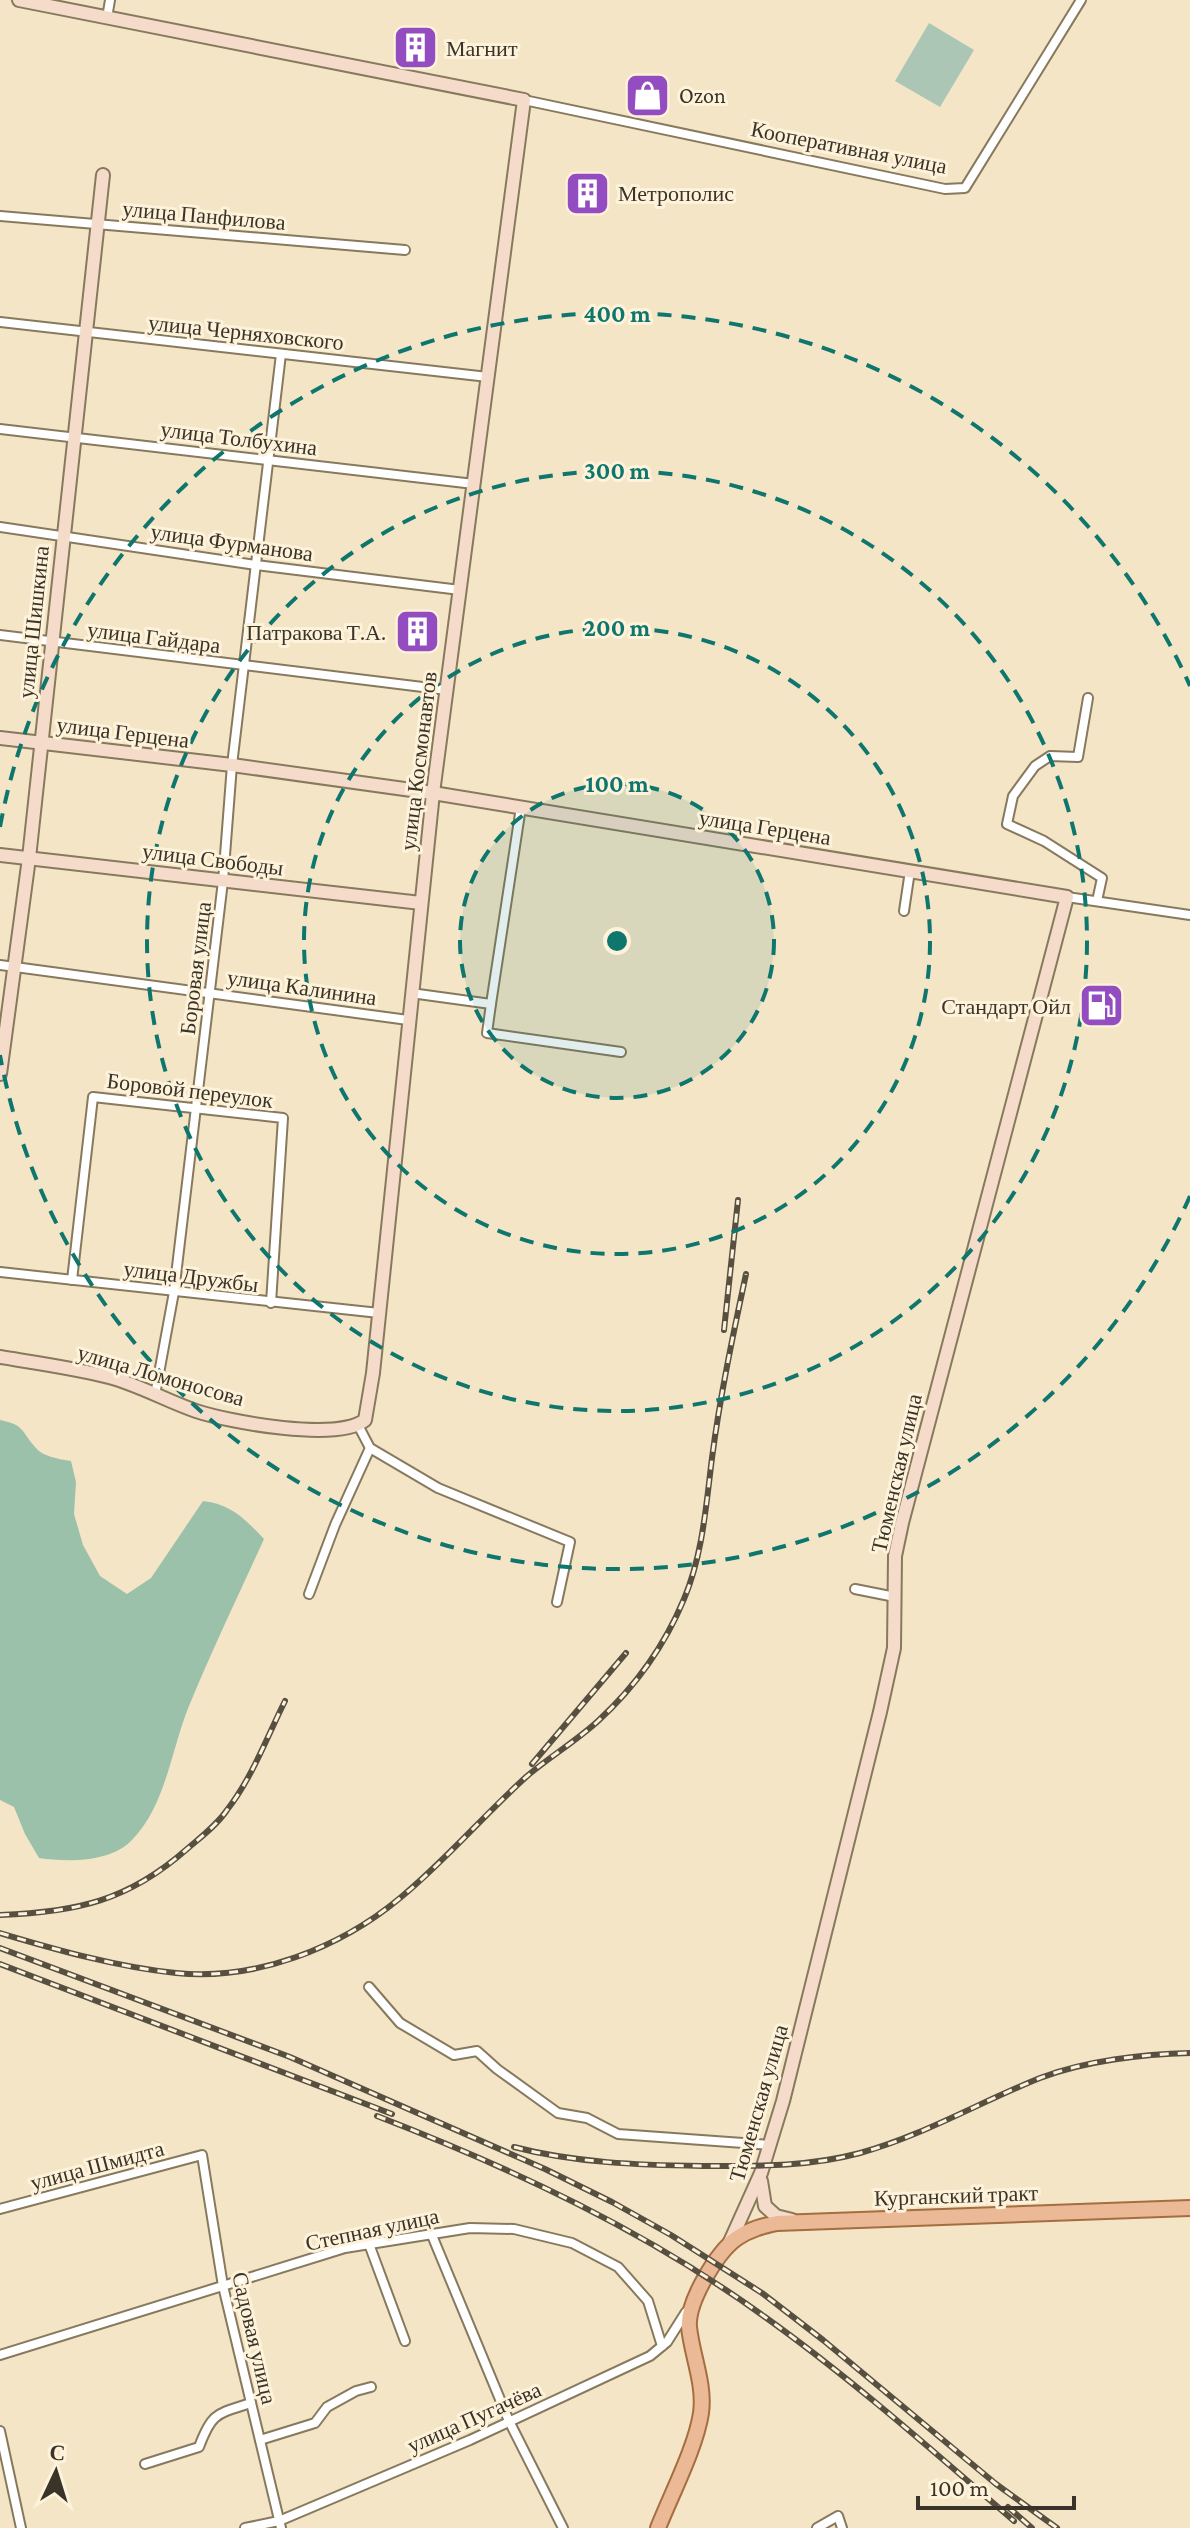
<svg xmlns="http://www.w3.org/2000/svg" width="1190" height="2528" viewBox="0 0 1190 2528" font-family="'Crimson Pro',serif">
  <rect width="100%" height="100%" fill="#f4e5c6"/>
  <path fill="#acc6b6" d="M 929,23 L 974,50 L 940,107 L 895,81 Z"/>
  <path fill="#9bc1aa" d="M 0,1420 C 25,1425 21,1431 35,1447 C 43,1457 59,1459 71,1461 L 76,1482 L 74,1514 L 83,1545 L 100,1576 L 127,1594 L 151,1578 L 203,1501 C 231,1504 245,1519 264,1539 C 239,1594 212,1650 189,1706 C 171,1750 166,1805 132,1840 C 110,1863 67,1862 39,1858 L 25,1834 L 14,1807 L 0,1800 Z"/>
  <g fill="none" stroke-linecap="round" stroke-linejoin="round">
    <defs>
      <g id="street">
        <path d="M 107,18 L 110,0"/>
        <path d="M 524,100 L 945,189 L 965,188 L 1081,0"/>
        <path d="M 0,216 L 405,250"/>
        <path d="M 0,322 L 488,377"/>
        <path d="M 0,429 L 474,484"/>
        <path d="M 0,527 L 256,565 L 460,590"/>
        <path d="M 0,635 L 447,690"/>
        <path d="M 1088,698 L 1078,757 L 1050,756 L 1035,766 L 1013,796 L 1007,824 L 1044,841 L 1102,878 L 1097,901"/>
        <path d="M 1067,897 L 1190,915"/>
        <path d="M 904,911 L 910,871"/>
        <path d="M 0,965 L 408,1020"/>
        <path d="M 411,993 L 491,1004 L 521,807"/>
        <path d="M 491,1004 L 487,1033 L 621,1052"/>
        <path d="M 0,1272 L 379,1313"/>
        <path d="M 72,1280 L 93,1097 L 283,1118 L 271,1303"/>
        <path d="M 155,1395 L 174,1292 L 223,881 L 232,765 L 281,354"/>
        <path d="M 370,1448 L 438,1488 L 570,1542 L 557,1602"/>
        <path d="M 855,1589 L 895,1597"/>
        <path d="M 309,1594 L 335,1525 L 370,1448 L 358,1425"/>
        <path d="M 369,1987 L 400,2023 L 454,2055 L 477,2051 L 497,2069 L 558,2113 L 587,2118 L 618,2134 L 770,2145"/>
        <path d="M 0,2209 L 202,2155 L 223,2286 L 281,2528"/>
        <path d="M 431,2233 L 509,2421 L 563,2528"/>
        <path d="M 369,2244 L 405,2341"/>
        <path d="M 0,2355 L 345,2248 L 470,2228 L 514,2229 L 572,2243 L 618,2267 L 648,2301 L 662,2346"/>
        <path d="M 0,2431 L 21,2528"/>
        <path d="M 260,2440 L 315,2423 L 327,2407 L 356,2391 L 371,2387"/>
        <path d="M 145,2464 L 199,2447 C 212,2412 217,2414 251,2403"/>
        <path d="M 245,2528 L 279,2521 L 470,2440 L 650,2356 L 667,2342 L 686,2312"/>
        <path d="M 817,2528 L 838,2516 L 842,2528"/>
      </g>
      <g id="secondary">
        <path d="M 0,738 L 232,765 L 433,793 L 1067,897 L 902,1523 L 895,1556 L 894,1648 L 880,1712 L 783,2101 L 761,2173 L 729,2244"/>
        <path d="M 0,855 L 421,903"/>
        <path d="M 0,1074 L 29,858 L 103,175"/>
        <path d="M 0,1357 C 37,1363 74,1368 109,1377 C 139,1385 167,1401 196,1411 C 229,1422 338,1442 365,1420 L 373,1373 L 433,793 L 524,100 L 19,0"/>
        <path d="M 761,2181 L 765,2206 L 776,2216 L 792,2220"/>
      </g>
      <path id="primary" d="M 658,2528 C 671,2495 696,2447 701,2413 C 705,2384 692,2356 689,2327 C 687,2302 717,2252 737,2238 C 750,2229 763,2226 777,2223 L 1190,2208"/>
    </defs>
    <use href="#street" stroke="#87795d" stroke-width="12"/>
    <use href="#secondary" stroke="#87795d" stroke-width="16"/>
    <use href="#primary" stroke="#a56d42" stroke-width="18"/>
    <use href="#street" stroke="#fff" stroke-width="8"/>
    <use href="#secondary" stroke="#f5dcca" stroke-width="12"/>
    <use href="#primary" stroke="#ebb996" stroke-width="14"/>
    <defs>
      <g id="rail">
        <path d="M 724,1330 L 738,1200"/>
        <path d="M 532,1764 L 626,1653"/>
        <path d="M 0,1915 C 77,1912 128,1901 187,1849 C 201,1837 217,1825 227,1810 C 252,1778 267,1737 285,1701"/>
        <path d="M 0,1933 C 57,1950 117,1967 176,1973 C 256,1981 340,1948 400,1898 C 445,1861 483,1816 526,1777 C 549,1757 575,1742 598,1721 C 635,1687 664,1647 684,1599 C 703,1554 706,1505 712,1458 C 720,1396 733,1335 746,1274"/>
        <path d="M 0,1948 L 290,2057 L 545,2169 L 612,2202 L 671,2235 L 762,2293 L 823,2340 L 996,2484 L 1057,2528"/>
        <path d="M 0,1964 L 392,2114"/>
        <path d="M 377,2116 C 514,2169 646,2231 765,2317 C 852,2379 933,2451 1014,2521"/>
        <path d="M 514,2147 C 575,2163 640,2165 702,2166 C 756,2166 808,2167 860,2153 C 922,2136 980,2102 1040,2078 C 1084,2061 1143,2054 1190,2053"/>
        <path d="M 1008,2507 L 1032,2528"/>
      </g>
    </defs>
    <use href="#rail" stroke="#575041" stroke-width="6"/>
    <use href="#rail" stroke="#fef3da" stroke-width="3" stroke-dasharray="9" stroke-linecap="butt"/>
  </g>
  <circle cx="617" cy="941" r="157" fill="#0f766e" fill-opacity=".12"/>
  <g fill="none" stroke="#0f766e" stroke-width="4" stroke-dasharray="14 10">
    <circle cx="617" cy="941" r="157"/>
    <circle cx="617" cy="941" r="313"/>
    <circle cx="617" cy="941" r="470"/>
    <path d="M1190 1196A627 627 0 0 1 0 1055M0 827A627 627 0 0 1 1190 686"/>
  </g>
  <defs>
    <symbol id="building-square" viewBox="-11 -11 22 22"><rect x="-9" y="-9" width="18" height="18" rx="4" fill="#934dc0" stroke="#fef3da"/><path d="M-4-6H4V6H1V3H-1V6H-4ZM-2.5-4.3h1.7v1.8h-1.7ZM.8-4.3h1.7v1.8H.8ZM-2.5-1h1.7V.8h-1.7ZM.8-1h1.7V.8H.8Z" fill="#fff"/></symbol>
    <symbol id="shop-square" viewBox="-11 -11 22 22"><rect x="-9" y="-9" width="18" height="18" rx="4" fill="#934dc0" stroke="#fef3da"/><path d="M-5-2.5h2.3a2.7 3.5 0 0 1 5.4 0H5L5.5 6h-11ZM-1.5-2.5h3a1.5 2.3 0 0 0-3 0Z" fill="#fff"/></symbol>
    <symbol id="fuel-square" viewBox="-11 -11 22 22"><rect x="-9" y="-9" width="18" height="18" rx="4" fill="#934dc0" stroke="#fef3da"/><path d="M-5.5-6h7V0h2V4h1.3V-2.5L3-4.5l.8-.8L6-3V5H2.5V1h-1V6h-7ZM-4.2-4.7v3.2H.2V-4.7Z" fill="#fff"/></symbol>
  </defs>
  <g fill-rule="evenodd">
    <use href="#building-square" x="390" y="22" width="51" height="51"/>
    <use href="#shop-square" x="622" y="70" width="51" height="51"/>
    <use href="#building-square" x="562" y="168" width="51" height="51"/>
    <use href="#building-square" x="392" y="606" width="51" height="51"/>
    <use href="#fuel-square" x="1076" y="980" width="51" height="51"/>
  </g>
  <g text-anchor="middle" stroke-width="6" stroke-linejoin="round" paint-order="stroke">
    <g font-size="22" fill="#3a3428" stroke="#fef3da" text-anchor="start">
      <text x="446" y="56">Магнит</text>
      <text x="679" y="103">Ozon</text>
      <text x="618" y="201">Метрополис</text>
      <text x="386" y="640" text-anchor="end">Патракова Т.А.</text>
      <text x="1071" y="1014" text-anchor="end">Стандарт Ойл</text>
    </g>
    <g font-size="22" fill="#3a3428" stroke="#fef3da">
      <text transform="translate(849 147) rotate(11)" y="8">Кооперативная улица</text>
      <text transform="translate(204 215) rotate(5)" y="8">улица Панфилова</text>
      <text transform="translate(246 332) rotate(6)" y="8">улица Черняховского</text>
      <text transform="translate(239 438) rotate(7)" y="8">улица Толбухина</text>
      <text transform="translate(232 542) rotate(8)" y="8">улица Фурманова</text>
      <text transform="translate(33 622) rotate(-84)" y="8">улица Шишкина</text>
      <text transform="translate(154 637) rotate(7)" y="8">улица Гайдара</text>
      <text transform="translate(123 732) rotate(7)" y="8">улица Герцена</text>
      <text transform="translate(418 761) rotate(-83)" y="8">улица Космонавтов</text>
      <text transform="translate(765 827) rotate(9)" y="8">улица Герцена</text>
      <text transform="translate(213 859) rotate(7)" y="8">улица Свободы</text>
      <text transform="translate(195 968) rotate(-83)" y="8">Боровая улица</text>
      <text transform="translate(302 987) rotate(8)" y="8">улица Калинина</text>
      <text transform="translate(190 1090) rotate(7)" y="8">Боровой переулок</text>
      <text transform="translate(191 1276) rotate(7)" y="8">улица Дружбы</text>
      <text transform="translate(161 1375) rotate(16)" y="8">улица Ломоносова</text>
      <text transform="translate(896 1473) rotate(-77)" y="8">Тюменская улица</text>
      <text transform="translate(758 2103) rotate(-74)" y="8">Тюменская улица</text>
      <text transform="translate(97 2165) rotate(-15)" y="8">улица Шмидта</text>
      <text transform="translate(956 2195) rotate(-2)" y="8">Курганский тракт</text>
      <text transform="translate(372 2229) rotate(-12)" y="8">Степная улица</text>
      <text transform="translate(255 2338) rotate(77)" y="8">Садовая улица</text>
      <text transform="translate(474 2417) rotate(-24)" y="8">улица Пугачёва</text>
    </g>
  </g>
  <circle cx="617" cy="941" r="12" fill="#0f766e" stroke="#fef3da" stroke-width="4"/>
  <g font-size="24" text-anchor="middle" font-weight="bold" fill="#0f766e" stroke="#fef3da" stroke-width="6" stroke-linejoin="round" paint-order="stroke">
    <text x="617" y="322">400 m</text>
    <text x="617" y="479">300 m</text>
    <text x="617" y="636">200 m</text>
    <text x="617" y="792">100 m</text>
  </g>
  <g transform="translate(56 2472) rotate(4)" stroke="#fef3da" stroke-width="6" paint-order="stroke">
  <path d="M0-6L14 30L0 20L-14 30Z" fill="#3a3428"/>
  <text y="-12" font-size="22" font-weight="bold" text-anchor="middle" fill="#3a3428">С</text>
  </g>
  <path d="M918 2496v12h156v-12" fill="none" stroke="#3a3428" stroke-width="4"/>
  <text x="930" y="2496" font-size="24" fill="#3a3428" stroke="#fef3da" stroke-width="6" paint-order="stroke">100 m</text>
</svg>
